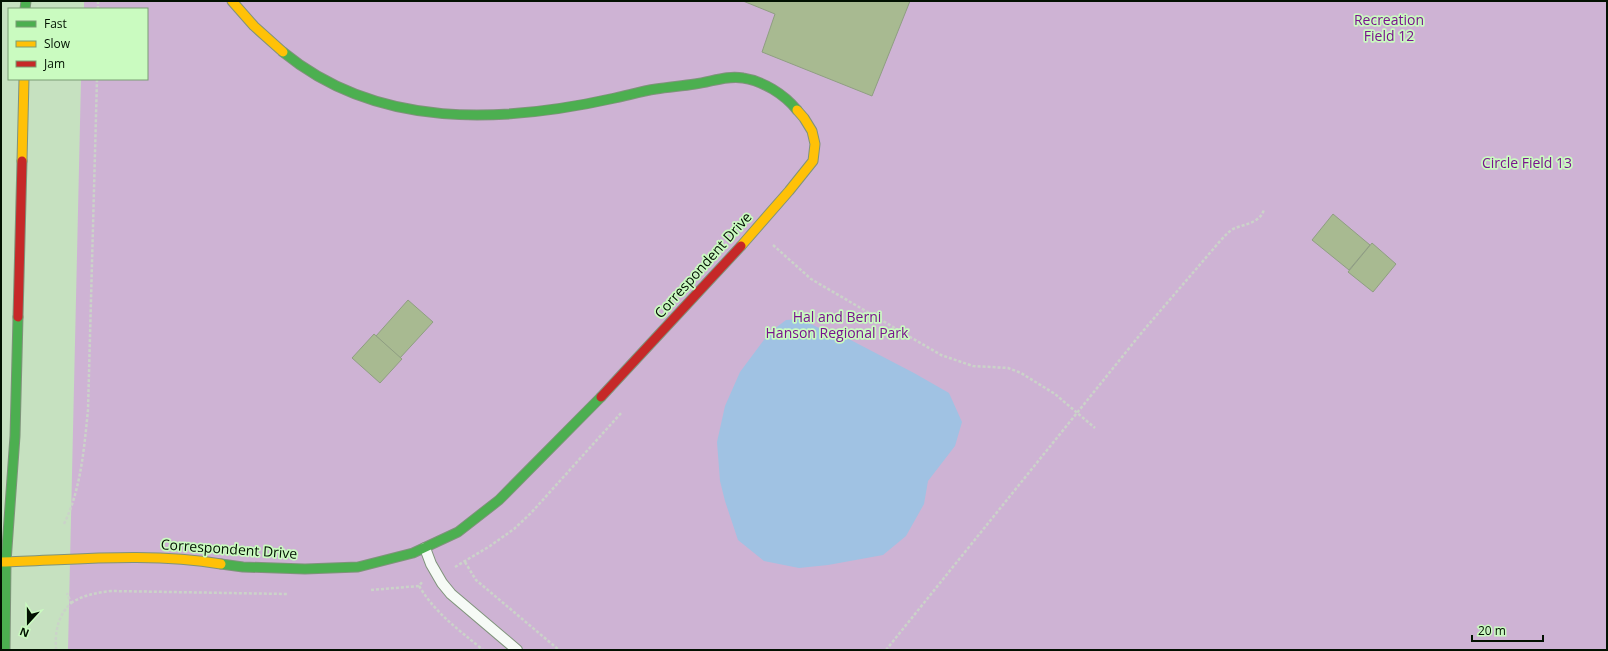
<svg xmlns="http://www.w3.org/2000/svg" width="1608" height="651" viewBox="0 0 1608 651" font-family="'Open Sans',sans-serif">
  <rect width="100%" height="100%" fill="#c6e1c0"/>
  <path fill="#ceb3d4" d="M 84,1 L 1607,1 L 1607,650 L 68,650 L 81,79 L 147,79 L 147,9 L 84,9 Z"/>
  <path fill="#a0c2e3" d="M 801,319 L 821,329 L 843,336 L 914,373 L 949,393 L 962,422 L 955,446 L 928,481 L 924,504 L 906,536 L 883,555 L 828,565 L 799,568 L 764,561 L 738,540 L 725,501 L 720,481 L 717,442 L 725,406 L 740,372 L 769,333 L 786,320 Z"/>
  <g fill="#a8ba91" stroke="#8f9e82">
    <path d="M 743,1 L 910,1 L 872,96 L 762,52 L 775,14 Z"/>
    <path d="M 1333,214 L 1370,245 L 1349,270 L 1312,240 Z"/>
    <path d="M 1372,243 L 1396,264 L 1373,292 L 1348,272 Z"/>
    <path d="M 408,300 L 433,322 L 400,358 L 376,336 Z"/>
    <path d="M 374,334 L 402,359 L 380,383 L 352,358 Z"/>
  </g>
  <g fill="none" stroke-linecap="round" stroke-linejoin="round">
    <defs>
      <path id="lane" d="M 425,548 L 431,564 L 442,583 L 451,594 L 517,650"/>
      <g id="fast">
        <path d="M 25,9 L 26,1"/>
        <path d="M 283,52 C 378,130 503,123 615,98 C 629,95 642,91 656,89 C 669,87 682,86 695,84 C 711,82 727,75 743,78 C 763,81 784,94 797,110"/>
        <path d="M 221,564 L 243,567 L 305,569 L 358,567 L 413,553 L 458,532 L 499,500 L 601,397"/>
        <path d="M 5,650 L 6,562 L 15,436 L 18,317"/>
      </g>
      <g id="slow">
        <path d="M 232,1 L 254,26 L 283,52"/>
        <path d="M 22,161 L 24,79"/>
        <path d="M 741,246 L 789,191 L 813,161 L 815,144 L 812,131 L 804,118 L 797,110"/>
        <path d="M 1,562 C 74,560 149,552 221,564"/>
      </g>
      <g id="jam">
        <path d="M 18,317 L 22,161"/>
        <path d="M 601,397 L 741,246"/>
      </g>
    </defs>
    <use href="#lane" stroke="#7f937b" stroke-width="12"/>
    <use href="#fast" stroke="#7f937b" stroke-width="11"/>
    <use href="#slow" stroke="#7f937b" stroke-width="11"/>
    <use href="#jam" stroke="#7f937b" stroke-width="11"/>
    <g stroke="#cbd3c9" stroke-width="2.5" stroke-dasharray="3 2" stroke-linecap="butt">
      <path d="M 98,9 L 98,1"/>
      <path d="M 773,245 L 811,279 L 941,355 L 973,366 L 1008,368 L 1021,373 L 1055,394 L 1095,428"/>
      <path d="M 64,524 C 81,489 84,449 88,410 L 97,79"/>
      <path d="M 465,562 L 476,580 L 559,650"/>
      <path d="M 455,567 L 490,546 L 514,529 L 531,513 L 622,412"/>
      <path d="M 419,586 C 437,615 457,628 483,650"/>
      <path d="M 371,590 L 419,586 L 422,582"/>
      <path d="M 71,603 C 83,595 96,593 111,591 L 288,594"/>
      <path d="M 56,650 C 55,632 57,617 71,603 L 67,593"/>
      <path d="M 886,650 L 1143,331 L 1221,240 C 1225,236 1228,232 1233,229 C 1244,224 1261,223 1264,209"/>
    </g>
    <use href="#lane" stroke="#f6faf6" stroke-width="10"/>
    <use href="#fast" stroke="#4caf50" stroke-width="9"/>
    <use href="#slow" stroke="#ffc107" stroke-width="9"/>
    <use href="#jam" stroke="#c62828" stroke-width="9"/>
  </g>
  <g text-anchor="middle" stroke-width="3.5" stroke-linejoin="round" paint-order="stroke">
    <g font-size="14" fill="#7a128d" stroke="#cafbc0">
      <text x="1389" y="25">Recreation<tspan x="1389" dy="16">Field 12</tspan></text>
      <text x="1527" y="168">Circle Field 13</text>
      <text x="837" y="322">Hal and Berni<tspan x="837" dy="16">Hanson Regional Park</tspan></text>
    </g>
    <g font-size="14" fill="#021101" stroke="#cafbc0">
      <text transform="translate(703 265) rotate(-48)" y="5">Correspondent Drive</text>
      <text transform="translate(229 549) rotate(4)" y="5">Correspondent Drive</text>
    </g>
  </g>
  <rect width="1608" height="651" fill="none" stroke="#021101" stroke-width="4"/>
  <rect x="8" y="8" width="140" height="72" fill="#cafbc0" stroke="#7a9d74"/>
  <rect x="16" y="21" width="20" height="6" fill="#4caf50" stroke="#7a9d74"/>
  <text x="44" y="28" font-size="12" fill="#021101">Fast</text>
  <rect x="16" y="41" width="20" height="6" fill="#ffc107" stroke="#7a9d74"/>
  <text x="44" y="48" font-size="12" fill="#021101">Slow</text>
  <rect x="16" y="61" width="20" height="6" fill="#c62828" stroke="#7a9d74"/>
  <text x="44" y="68" font-size="12" fill="#021101">Jam</text>
  <g transform="translate(28 623) rotate(201)" stroke="#cafbc0" stroke-width="3" paint-order="stroke">
  <path d="M0-3L7 15L0 10L-7 15Z" fill="#021101"/>
  <text y="-6" font-size="11" font-weight="bold" text-anchor="middle" fill="#021101">N</text>
  </g>
  <path d="M1472 635v6h71v-6" fill="none" stroke="#021101" stroke-width="2"/>
  <text x="1478" y="635" font-size="12" fill="#021101" stroke="#cafbc0" stroke-width="3" paint-order="stroke">20 m</text>
</svg>
